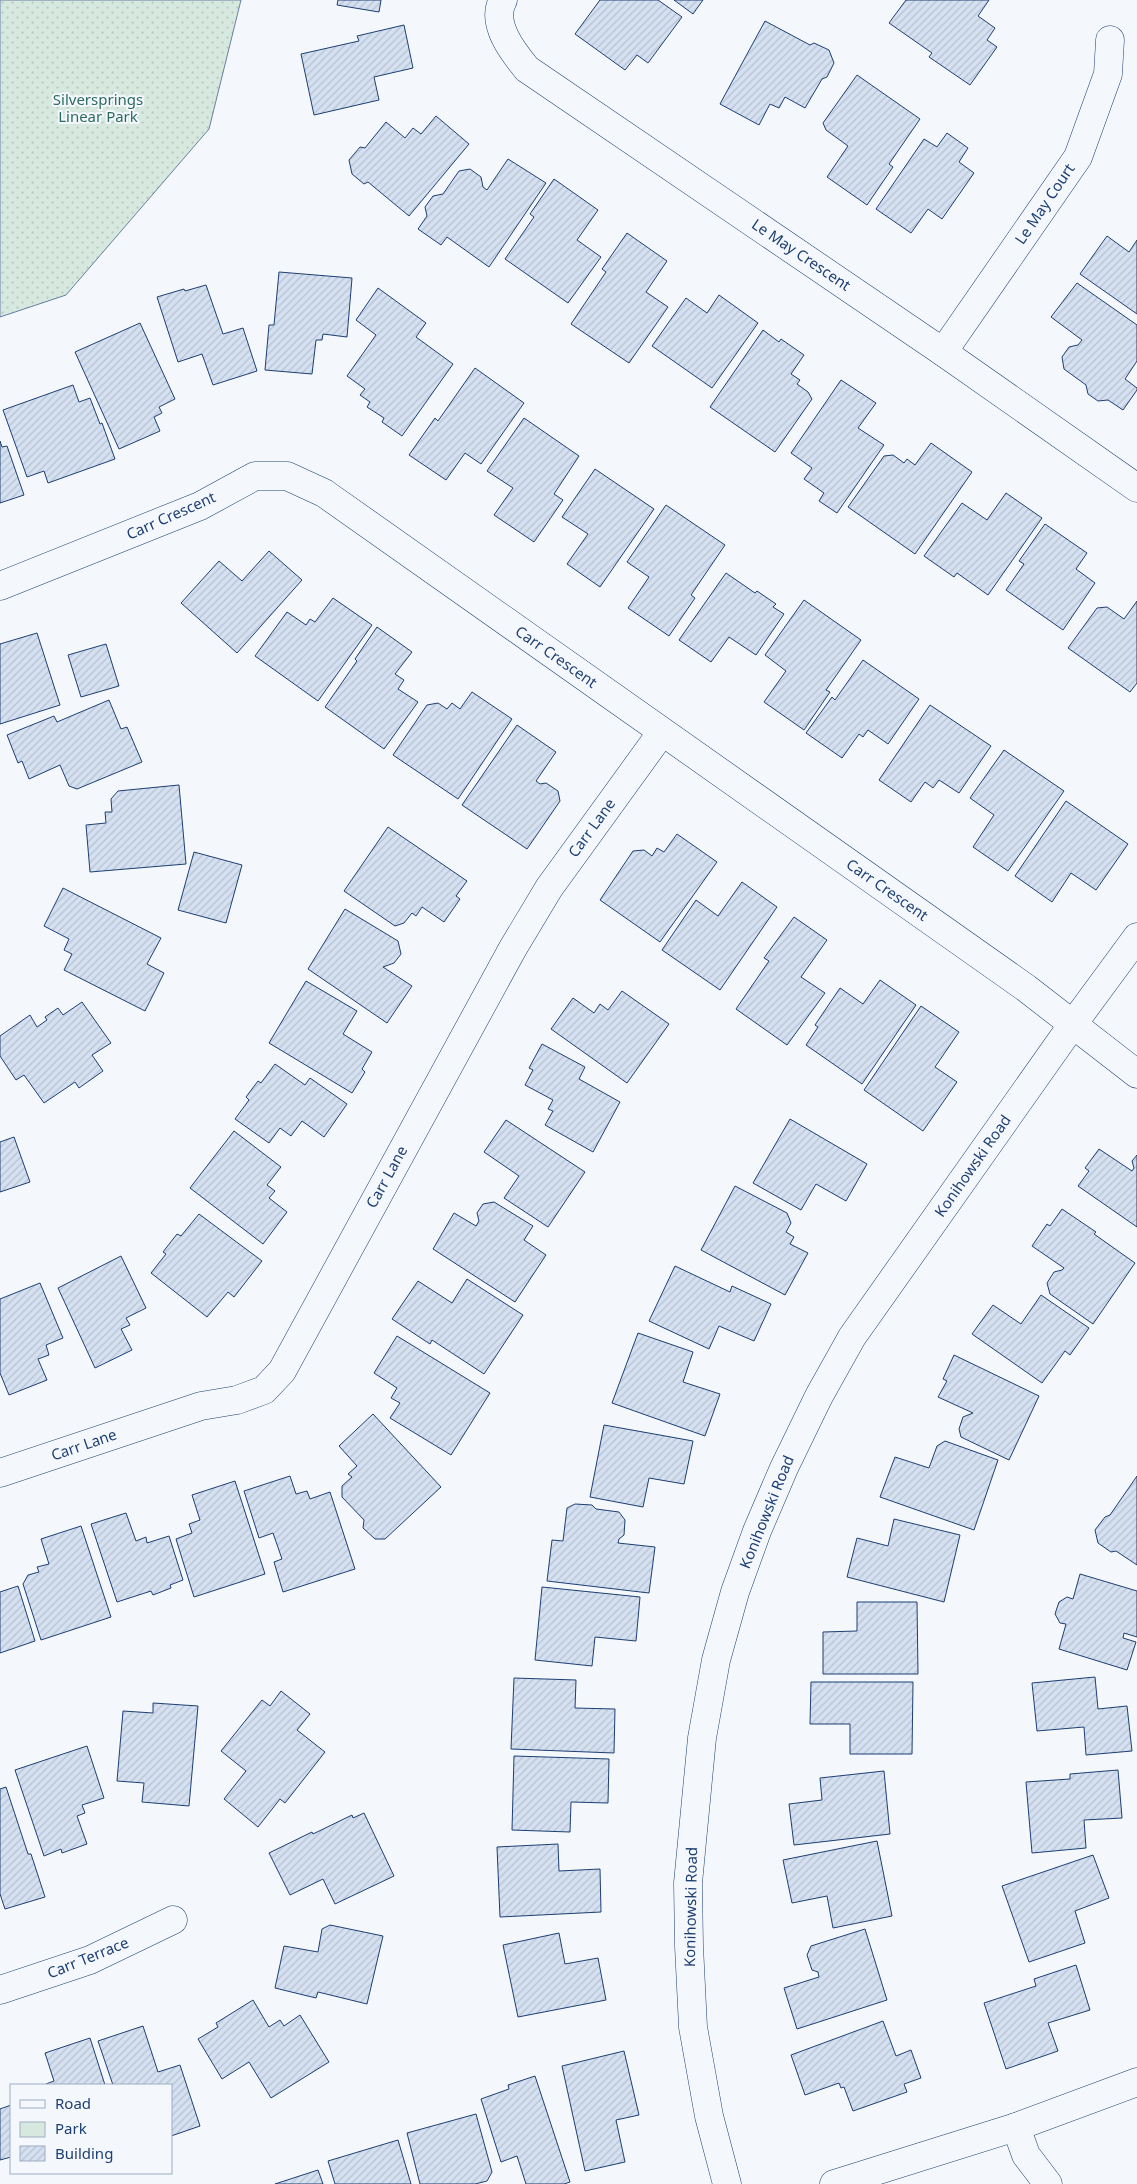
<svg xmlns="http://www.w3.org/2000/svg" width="1137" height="2184" viewBox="0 0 1137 2184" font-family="'Noto Sans',sans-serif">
  <defs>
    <pattern id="green-dots" width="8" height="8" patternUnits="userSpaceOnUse" patternTransform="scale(1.25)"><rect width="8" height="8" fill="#d7e8df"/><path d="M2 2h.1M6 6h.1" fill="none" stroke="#b8c8c3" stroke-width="1.8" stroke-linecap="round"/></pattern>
    <pattern id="building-hatch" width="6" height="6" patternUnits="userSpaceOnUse" patternTransform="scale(1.25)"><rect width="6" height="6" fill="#d5e0f0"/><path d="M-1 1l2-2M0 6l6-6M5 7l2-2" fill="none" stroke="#b6c1d1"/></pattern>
  </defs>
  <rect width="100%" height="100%" fill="#f4f7fb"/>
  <path fill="url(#green-dots)" stroke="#687fa3" d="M 0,0 L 241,0 L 209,129 L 66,295 L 0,317 Z"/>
  <g fill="url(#building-hatch)" stroke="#1d3f73">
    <path d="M 338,0 L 381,0 L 379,12 L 337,5 Z"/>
    <path d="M 600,0 L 658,0 L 682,17 L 648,63 L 637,55 L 625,70 L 575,34 Z"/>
    <path d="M 674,0 L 703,0 L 693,14 Z"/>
    <path d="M 906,0 L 989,0 L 978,16 L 995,28 L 987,40 L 997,47 L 970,85 L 929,57 L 932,53 L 889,23 Z"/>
    <path d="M 765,21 L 810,45 L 814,43 L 829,50 L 834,63 L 827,77 L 822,79 L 805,108 L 785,97 L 779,108 L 770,104 L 759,125 L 720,104 Z"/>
    <path d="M 404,25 L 413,68 L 374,77 L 379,100 L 314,115 L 301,54 L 359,41 L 357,36 Z"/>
    <path d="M 857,75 L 920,119 L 889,164 L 893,167 L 867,205 L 827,177 L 848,146 L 826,130 L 823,123 Z"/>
    <path d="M 436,116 L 469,144 L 409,216 L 368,182 L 364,184 L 352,174 L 349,160 L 360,147 L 365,148 L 386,122 L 405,138 L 413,128 L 421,134 Z"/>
    <path d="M 947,133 L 968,148 L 959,162 L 974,173 L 942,219 L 928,209 L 911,233 L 876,209 L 924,139 L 937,147 Z"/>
    <path d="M 508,159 L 546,183 L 489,267 L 447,237 L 441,245 L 418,229 L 427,216 L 425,207 L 433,196 L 443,194 L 459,171 L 470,169 L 481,177 L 483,187 L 487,190 Z"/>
    <path d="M 554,179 L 598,210 L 577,240 L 601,257 L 568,303 L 505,259 L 534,217 L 530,214 Z"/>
    <path d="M 627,233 L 667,261 L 646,292 L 668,307 L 629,363 L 571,324 L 606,272 L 602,269 Z"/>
    <path d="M 1107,236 L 1129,252 L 1137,240 L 1137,314 L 1080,274 Z"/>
    <path d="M 279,272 L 352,278 L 347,337 L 323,334 L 322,340 L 316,340 L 312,374 L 265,370 L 269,325 L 274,325 Z"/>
    <path d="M 1077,283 L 1137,325 L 1137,361 L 1125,379 L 1137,388 L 1137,390 L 1123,410 L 1108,400 L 1098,401 L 1088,394 L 1086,385 L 1064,369 L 1062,357 L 1069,347 L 1078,345 L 1082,340 L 1051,317 Z"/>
    <path d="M 206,285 L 223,334 L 243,328 L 257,371 L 213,385 L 202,354 L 178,362 L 157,297 L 184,289 L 185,291 Z"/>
    <path d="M 378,288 L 426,323 L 416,337 L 453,364 L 402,436 L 382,422 L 384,418 L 367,407 L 370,402 L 360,395 L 365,389 L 347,376 L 376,335 L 356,320 Z"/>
    <path d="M 719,295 L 758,323 L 712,388 L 652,346 L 686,298 L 707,313 Z"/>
    <path d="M 140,323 L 175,399 L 159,407 L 162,413 L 154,417 L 160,431 L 119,449 L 75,352 Z"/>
    <path d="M 763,330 L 779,342 L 781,339 L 804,355 L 791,374 L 800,380 L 797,384 L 808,392 L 812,399 L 775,452 L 710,407 Z"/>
    <path d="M 475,368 L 524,403 L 481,464 L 465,453 L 446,480 L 409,455 L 435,418 L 438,421 Z"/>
    <path d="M 841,380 L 876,403 L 858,428 L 884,445 L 837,513 L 819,501 L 824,493 L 804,479 L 812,468 L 791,453 Z"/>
    <path d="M 73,385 L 79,402 L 90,398 L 100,424 L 102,423 L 115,459 L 48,483 L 44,471 L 27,477 L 3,410 Z"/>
    <path d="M 524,418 L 579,456 L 554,494 L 563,500 L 534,542 L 494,515 L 513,488 L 487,471 Z"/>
    <path d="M 0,441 L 2,447 L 7,446 L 24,495 L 0,503 Z"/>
    <path d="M 931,443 L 972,472 L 915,554 L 848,507 L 884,456 L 893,455 L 904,463 L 907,459 L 915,465 Z"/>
    <path d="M 595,469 L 654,509 L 600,587 L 567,564 L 588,534 L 562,517 Z"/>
    <path d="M 1006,493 L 1042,518 L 988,595 L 957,573 L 954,577 L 924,556 L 962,503 L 987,520 Z"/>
    <path d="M 666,505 L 725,545 L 691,595 L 695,598 L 669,636 L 628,608 L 649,577 L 627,562 Z"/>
    <path d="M 1045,524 L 1087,553 L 1076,569 L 1095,583 L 1063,630 L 1006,590 L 1024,564 L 1019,561 Z"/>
    <path d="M 269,551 L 302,580 L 237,653 L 181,603 L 219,561 L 242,581 Z"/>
    <path d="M 726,573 L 755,593 L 757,591 L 776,604 L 773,607 L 784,614 L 756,655 L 729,637 L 711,662 L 679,640 Z"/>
    <path d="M 333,598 L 372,625 L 318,701 L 255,656 L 287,612 L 306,625 L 310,619 L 315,622 Z"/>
    <path d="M 804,600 L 861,640 L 826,690 L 830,692 L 804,730 L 764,702 L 786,671 L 765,655 Z"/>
    <path d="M 1137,601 L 1137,683 L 1130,692 L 1068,648 L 1097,608 L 1107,607 L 1124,619 Z"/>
    <path d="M 377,627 L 412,652 L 395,674 L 404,680 L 398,689 L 418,702 L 384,749 L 325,707 L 357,661 L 355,659 Z"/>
    <path d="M 37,633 L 60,705 L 0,724 L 0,644 Z"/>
    <path d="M 106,644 L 119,686 L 81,697 L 68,655 Z"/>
    <path d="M 863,660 L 919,699 L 888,744 L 868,730 L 863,737 L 859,734 L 842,758 L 806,733 L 832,697 L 835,700 Z"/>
    <path d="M 472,692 L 512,719 L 458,799 L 393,755 L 427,705 L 438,703 L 447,709 L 452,703 L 460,709 Z"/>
    <path d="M 109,700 L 121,729 L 127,727 L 142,762 L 77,789 L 69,786 L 60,765 L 29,779 L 22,761 L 18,763 L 7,735 L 54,716 L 57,722 Z"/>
    <path d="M 930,705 L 991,746 L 959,793 L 939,780 L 933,788 L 925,782 L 911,802 L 879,780 Z"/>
    <path d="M 517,725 L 556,752 L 536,781 L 540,784 L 546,783 L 558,791 L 560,801 L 527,849 L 462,805 Z"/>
    <path d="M 1004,750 L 1064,791 L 1008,871 L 973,847 L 994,815 L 970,798 Z"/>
    <path d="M 179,785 L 186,864 L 90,872 L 86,825 L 106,823 L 105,812 L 112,812 L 111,799 L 118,791 Z"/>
    <path d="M 1066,801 L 1128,844 L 1096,890 L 1071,873 L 1052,902 L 1015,876 Z"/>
    <path d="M 388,827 L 467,881 L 456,896 L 460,899 L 444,922 L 422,907 L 416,916 L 412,913 L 404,923 L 395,926 L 344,891 Z"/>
    <path d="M 677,834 L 717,862 L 660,942 L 600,900 L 633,851 L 644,850 L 652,856 L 657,848 L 664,852 Z"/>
    <path d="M 194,852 L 242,865 L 226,923 L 178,910 Z"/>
    <path d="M 742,882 L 777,907 L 720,990 L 662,950 L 696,900 L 718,916 Z"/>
    <path d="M 63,888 L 161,938 L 147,964 L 164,973 L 145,1011 L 64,970 L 72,954 L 64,950 L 69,939 L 44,926 Z"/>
    <path d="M 345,909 L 398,941 L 401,954 L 394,963 L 383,967 L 412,986 L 387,1023 L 308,969 Z"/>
    <path d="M 794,917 L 827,940 L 801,977 L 825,993 L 787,1045 L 736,1009 L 769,961 L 764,958 Z"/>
    <path d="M 880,980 L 916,1005 L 862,1084 L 806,1045 L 818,1027 L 815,1025 L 840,988 L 863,1004 Z"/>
    <path d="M 306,981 L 357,1011 L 343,1034 L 372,1052 L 362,1069 L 365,1072 L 352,1093 L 269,1043 Z"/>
    <path d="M 622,991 L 669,1024 L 627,1083 L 551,1029 L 573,998 L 594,1013 L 600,1004 L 608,1010 Z"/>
    <path d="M 82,1002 L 111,1043 L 92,1055 L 103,1071 L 79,1088 L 75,1082 L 44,1103 L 24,1075 L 16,1080 L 0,1056 L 0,1036 L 30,1015 L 37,1027 L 47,1020 L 45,1017 L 58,1008 L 63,1015 Z"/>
    <path d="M 921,1006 L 959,1032 L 935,1067 L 957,1082 L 923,1131 L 864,1090 Z"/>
    <path d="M 542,1044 L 585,1067 L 579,1079 L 620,1102 L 593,1152 L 545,1125 L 553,1111 L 548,1109 L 553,1100 L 525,1085 L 533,1070 L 529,1068 Z"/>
    <path d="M 275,1064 L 305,1085 L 310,1078 L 347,1104 L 324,1137 L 302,1121 L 291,1136 L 280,1128 L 269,1143 L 235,1119 L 249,1100 L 246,1097 L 258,1081 L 261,1083 Z"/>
    <path d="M 790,1119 L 867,1164 L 846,1201 L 816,1184 L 801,1210 L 753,1183 Z"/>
    <path d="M 506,1120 L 585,1172 L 548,1227 L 504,1198 L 519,1176 L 484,1152 Z"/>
    <path d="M 234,1131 L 281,1167 L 267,1185 L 275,1191 L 269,1198 L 287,1212 L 263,1244 L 190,1188 Z"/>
    <path d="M 14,1137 L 30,1182 L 0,1192 L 0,1142 Z"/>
    <path d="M 1099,1149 L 1132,1171 L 1134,1168 L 1132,1161 L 1137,1155 L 1137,1227 L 1078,1186 L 1089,1171 L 1085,1168 Z"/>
    <path d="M 735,1186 L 787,1213 L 791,1223 L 786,1232 L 794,1237 L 790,1244 L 808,1253 L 785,1295 L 701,1250 Z"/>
    <path d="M 494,1202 L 533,1226 L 524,1240 L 546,1255 L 515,1302 L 433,1249 L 454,1213 L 476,1226 L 479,1221 L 477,1213 L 483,1204 Z"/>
    <path d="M 1062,1209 L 1096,1232 L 1094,1234 L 1135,1263 L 1093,1324 L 1050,1294 L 1047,1283 L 1054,1272 L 1062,1270 L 1064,1268 L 1032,1246 L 1047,1224 L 1050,1226 Z"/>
    <path d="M 199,1214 L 262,1261 L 234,1297 L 228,1292 L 207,1317 L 151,1273 L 166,1254 L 163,1252 L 177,1234 L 181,1236 Z"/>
    <path d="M 121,1256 L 146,1308 L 126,1318 L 130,1325 L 121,1329 L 132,1350 L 95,1368 L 58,1288 Z"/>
    <path d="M 675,1266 L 730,1292 L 732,1286 L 771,1304 L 754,1341 L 719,1326 L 709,1349 L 649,1321 Z"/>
    <path d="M 467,1279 L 523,1315 L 484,1374 L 432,1340 L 430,1344 L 392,1319 L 418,1281 L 452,1303 Z"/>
    <path d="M 40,1283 L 63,1338 L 46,1345 L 49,1355 L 38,1359 L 47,1380 L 9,1395 L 0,1373 L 0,1299 Z"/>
    <path d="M 1041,1295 L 1089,1328 L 1070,1355 L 1065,1351 L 1042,1383 L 972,1334 L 993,1305 L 1021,1324 Z"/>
    <path d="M 638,1333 L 693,1352 L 683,1382 L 720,1394 L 705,1436 L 612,1403 Z"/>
    <path d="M 397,1336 L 490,1393 L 451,1455 L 390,1418 L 400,1403 L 391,1398 L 397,1388 L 374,1373 Z"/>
    <path d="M 954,1355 L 1039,1396 L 1009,1460 L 961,1437 L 959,1429 L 963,1417 L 973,1413 L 938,1397 L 947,1381 L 943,1379 Z"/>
    <path d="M 373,1414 L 441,1487 L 385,1539 L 375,1539 L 363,1528 L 364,1520 L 342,1497 L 342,1486 L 352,1477 L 348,1474 L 357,1466 L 339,1446 Z"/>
    <path d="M 604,1425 L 693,1441 L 684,1484 L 649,1478 L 643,1507 L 590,1497 Z"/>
    <path d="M 945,1441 L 998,1460 L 974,1530 L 880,1497 L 895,1457 L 929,1468 L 937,1446 Z"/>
    <path d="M 290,1476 L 296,1494 L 307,1491 L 310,1499 L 330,1492 L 355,1569 L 283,1592 L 274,1562 L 282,1559 L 273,1533 L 259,1538 L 244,1491 Z"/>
    <path d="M 1137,1476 L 1137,1565 L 1116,1551 L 1111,1552 L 1098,1543 L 1095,1530 L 1105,1517 L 1110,1515 Z"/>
    <path d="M 235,1481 L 265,1574 L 194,1597 L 176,1539 L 192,1533 L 189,1524 L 200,1520 L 192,1495 Z"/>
    <path d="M 575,1504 L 592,1505 L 596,1509 L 619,1512 L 625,1520 L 624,1535 L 619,1539 L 618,1543 L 655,1547 L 649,1593 L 547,1581 L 552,1540 L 563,1541 L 567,1508 Z"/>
    <path d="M 126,1513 L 136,1541 L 146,1537 L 147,1543 L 169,1536 L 183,1580 L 170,1585 L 171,1588 L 153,1595 L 151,1591 L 117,1602 L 91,1524 Z"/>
    <path d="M 894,1519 L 960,1535 L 944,1602 L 847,1577 L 857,1538 L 888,1546 Z"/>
    <path d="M 81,1526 L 111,1617 L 41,1640 L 23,1584 L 28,1575 L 39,1572 L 37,1567 L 49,1564 L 41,1539 Z"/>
    <path d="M 1080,1574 L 1137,1591 L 1137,1637 L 1124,1633 L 1123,1638 L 1136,1642 L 1127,1670 L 1059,1649 L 1066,1624 L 1060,1623 L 1055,1614 L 1059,1602 L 1067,1597 L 1073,1599 Z"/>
    <path d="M 18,1586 L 35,1641 L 0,1653 L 0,1592 Z"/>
    <path d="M 542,1587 L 640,1597 L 636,1641 L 595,1637 L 592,1666 L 535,1660 Z"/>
    <path d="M 857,1602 L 917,1602 L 918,1674 L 823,1674 L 823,1632 L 857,1631 Z"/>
    <path d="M 1095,1677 L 1098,1709 L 1127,1706 L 1132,1751 L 1086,1755 L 1084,1727 L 1037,1731 L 1032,1683 Z"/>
    <path d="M 514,1678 L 576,1680 L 575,1708 L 615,1709 L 614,1753 L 511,1749 Z"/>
    <path d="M 811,1682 L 913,1682 L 912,1754 L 850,1754 L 850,1724 L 810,1724 Z"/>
    <path d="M 281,1691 L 310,1714 L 297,1730 L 325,1752 L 285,1803 L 280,1799 L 258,1827 L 224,1799 L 246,1771 L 221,1751 L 262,1700 L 270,1706 Z"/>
    <path d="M 153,1703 L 198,1706 L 189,1806 L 142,1802 L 144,1783 L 117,1781 L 123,1711 L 153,1713 Z"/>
    <path d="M 87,1746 L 104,1798 L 82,1805 L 85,1813 L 77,1816 L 87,1844 L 62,1853 L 61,1849 L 44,1856 L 15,1770 Z"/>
    <path d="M 514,1756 L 609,1759 L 608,1803 L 571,1802 L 570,1832 L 512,1830 Z"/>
    <path d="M 1118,1770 L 1122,1818 L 1084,1820 L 1086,1848 L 1032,1853 L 1026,1782 L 1070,1779 L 1070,1774 Z"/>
    <path d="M 884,1771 L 890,1834 L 794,1845 L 789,1804 L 822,1800 L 820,1778 Z"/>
    <path d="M 6,1787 L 28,1854 L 31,1854 L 45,1897 L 5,1909 L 0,1894 L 0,1789 Z"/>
    <path d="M 364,1813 L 394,1876 L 335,1904 L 323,1879 L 290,1895 L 269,1853 L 312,1832 L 313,1834 L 352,1815 L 353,1818 Z"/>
    <path d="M 877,1841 L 892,1916 L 833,1928 L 827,1896 L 792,1903 L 783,1860 Z"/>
    <path d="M 558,1844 L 559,1871 L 600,1869 L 601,1912 L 500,1917 L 497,1847 Z"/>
    <path d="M 1093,1855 L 1109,1898 L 1075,1911 L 1085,1943 L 1029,1962 L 1002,1886 Z"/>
    <path d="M 330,1925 L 383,1936 L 367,2004 L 318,1992 L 316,1998 L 275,1988 L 284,1946 L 318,1952 L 322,1929 Z"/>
    <path d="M 865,1929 L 887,2000 L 797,2029 L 784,1988 L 819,1977 L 818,1972 L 812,1970 L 807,1955 L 811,1946 Z"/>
    <path d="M 559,1933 L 565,1964 L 598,1958 L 606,2000 L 518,2017 L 503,1945 Z"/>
    <path d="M 1076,1965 L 1090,2010 L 1048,2023 L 1058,2051 L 1006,2069 L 984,2003 L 1036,1986 L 1034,1979 Z"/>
    <path d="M 253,2000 L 269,2027 L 280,2020 L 284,2026 L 300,2015 L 329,2062 L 271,2098 L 249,2062 L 222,2079 L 198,2039 L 218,2027 L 216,2023 Z"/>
    <path d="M 883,2021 L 896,2056 L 911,2050 L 921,2078 L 904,2084 L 907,2092 L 853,2111 L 844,2087 L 841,2088 L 839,2083 L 805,2095 L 791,2055 Z"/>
    <path d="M 143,2026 L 158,2072 L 180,2065 L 200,2126 L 171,2136 L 171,2085 L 113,2085 L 98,2041 Z"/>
    <path d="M 90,2038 L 105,2085 L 47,2085 L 46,2084 L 54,2081 L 45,2053 Z"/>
    <path d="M 624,2051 L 639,2115 L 616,2120 L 625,2162 L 585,2171 L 562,2066 Z"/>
    <path d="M 535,2076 L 570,2182 L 564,2184 L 526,2184 L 517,2156 L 501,2162 L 481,2099 L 509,2089 L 508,2085 Z"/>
    <path d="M 11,2105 L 11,2157 L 0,2160 L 0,2109 Z"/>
    <path d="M 476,2114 L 492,2172 L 487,2181 L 475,2184 L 420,2184 L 407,2133 Z"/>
    <path d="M 398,2140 L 411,2184 L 335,2184 L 328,2161 Z"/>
    <path d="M 318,2170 L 323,2184 L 275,2184 Z"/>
  </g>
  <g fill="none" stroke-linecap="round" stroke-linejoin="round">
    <defs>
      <g id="street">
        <path d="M 503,0 C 490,23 513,52 527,69 L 943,352 L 1137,488"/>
        <path d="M 943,352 L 1078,157 L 1108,74 L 1110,40"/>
        <path d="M 0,586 L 200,506 L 255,476 L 287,476 L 324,493 L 1026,988 L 1137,1074"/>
        <path d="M 0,1473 L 201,1406 L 237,1400 L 264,1390 L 282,1371 L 513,948 L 549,888 L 662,732"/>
        <path d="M 0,1990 L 90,1960 L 173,1920"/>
        <path d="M 1016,2127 L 1026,2155 L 1048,2184"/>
        <path d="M 834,2184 L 1016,2127 L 1137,2082"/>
      </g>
      <path id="secondary" d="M 727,2184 L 709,2116 L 693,2027 L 689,1946 L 688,1883 L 702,1738 L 716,1660 L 735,1592 L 757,1531 L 784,1468 L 819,1396 L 852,1337 L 1073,1024 L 1137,937"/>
    </defs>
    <use href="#street" stroke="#1d3f73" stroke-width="29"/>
    <use href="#secondary" stroke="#1d3f73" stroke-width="29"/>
    <use href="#street" stroke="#f4f7fb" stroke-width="28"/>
    <use href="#secondary" stroke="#f4f7fb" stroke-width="28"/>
  </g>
  <g text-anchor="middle" stroke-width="4" stroke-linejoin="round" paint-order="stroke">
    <g font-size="15" fill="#2c6c60" stroke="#f4f7fb">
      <text x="98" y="105">Silversprings<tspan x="98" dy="17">Linear Park</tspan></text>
    </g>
    <g font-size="15" fill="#1d3f73" stroke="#f4f7fb">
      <text transform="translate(1045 204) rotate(-56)" y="5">Le May Court</text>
      <text transform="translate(801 255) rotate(34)" y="5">Le May Crescent</text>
      <text transform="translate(171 516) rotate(-24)" y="5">Carr Crescent</text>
      <text transform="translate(556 657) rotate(35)" y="5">Carr Crescent</text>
      <text transform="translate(592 828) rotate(-54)" y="5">Carr Lane</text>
      <text transform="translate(887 890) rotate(35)" y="5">Carr Crescent</text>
      <text transform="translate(973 1166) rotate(-55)" y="5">Konihowski Road</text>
      <text transform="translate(387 1177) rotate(-61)" y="5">Carr Lane</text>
      <text transform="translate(84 1445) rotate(-19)" y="5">Carr Lane</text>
      <text transform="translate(767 1512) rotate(-68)" y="5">Konihowski Road</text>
      <text transform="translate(691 1907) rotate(-89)" y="5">Konihowski Road</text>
      <text transform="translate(88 1958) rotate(-22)" y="5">Carr Terrace</text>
    </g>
  </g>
  <rect x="10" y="2084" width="162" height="90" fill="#f4f7fb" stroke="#9eadc5"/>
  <rect x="20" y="2100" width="25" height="8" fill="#f4f7fb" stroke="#9eadc5"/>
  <text x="55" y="2109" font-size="15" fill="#1d3f73">Road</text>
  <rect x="20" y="2122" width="25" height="15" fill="#d7e8df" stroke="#9eadc5"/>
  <text x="55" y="2134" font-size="15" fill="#1d3f73">Park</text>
  <rect x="20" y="2146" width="25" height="15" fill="url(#building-hatch)" stroke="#9eadc5"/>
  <text x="55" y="2159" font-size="15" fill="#1d3f73">Building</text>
</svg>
